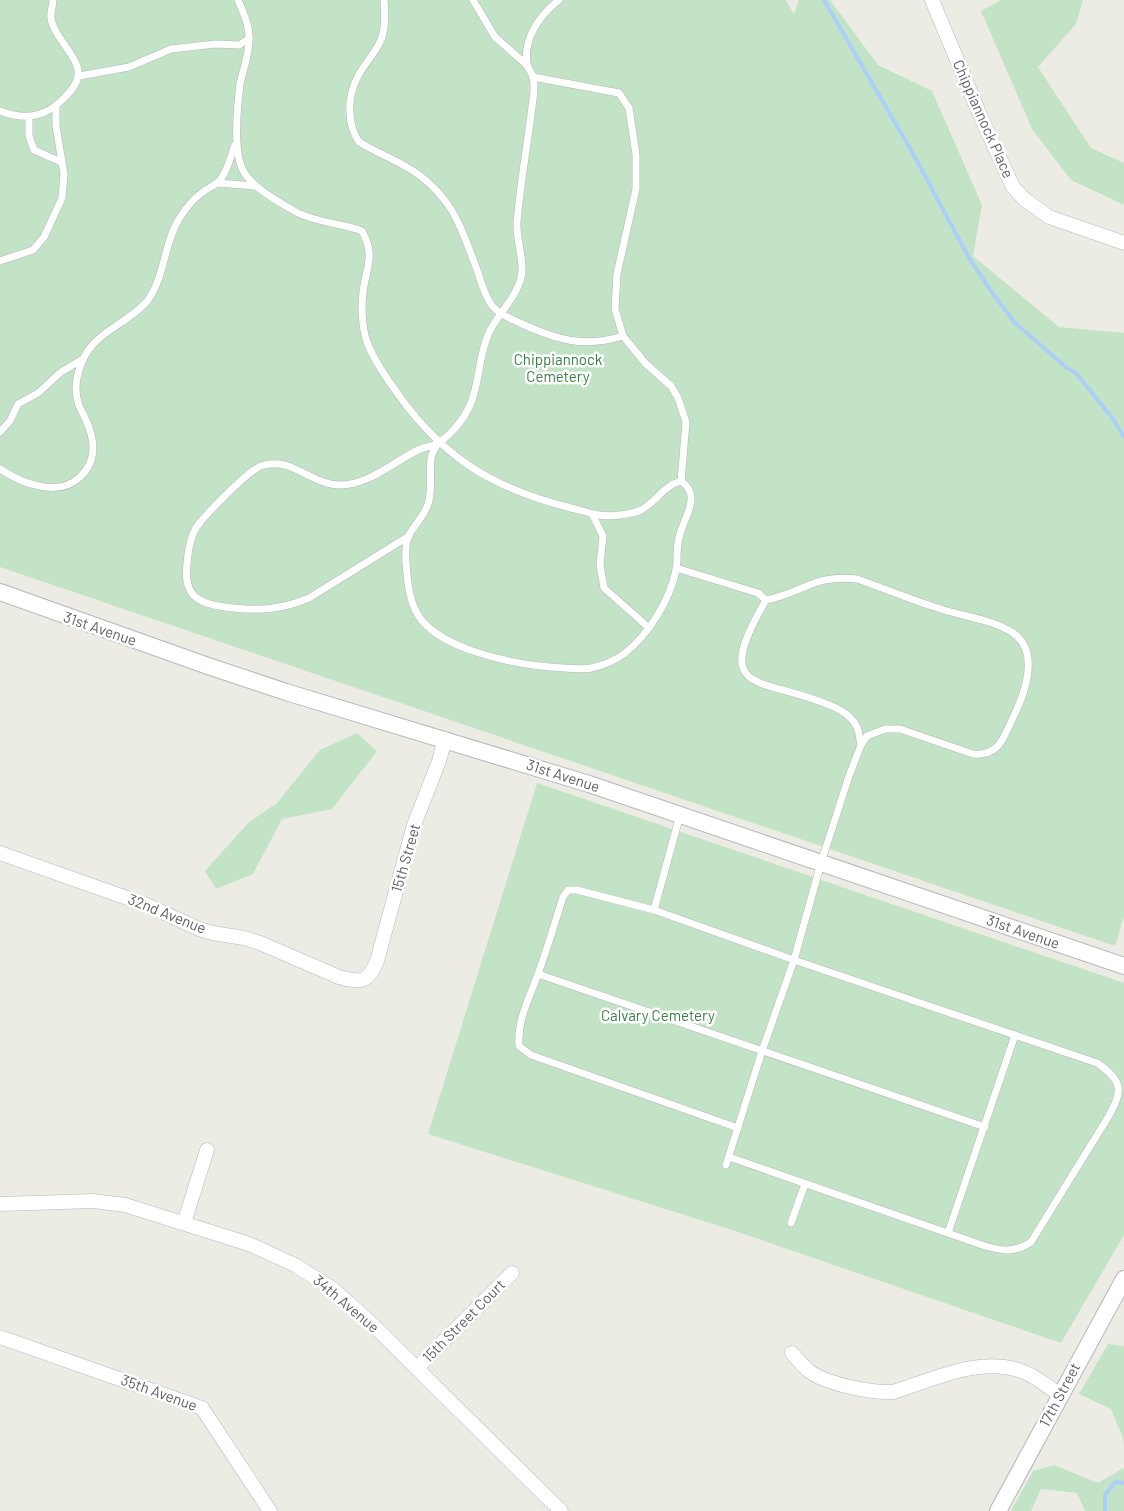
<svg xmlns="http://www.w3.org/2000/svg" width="1124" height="1511" viewBox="0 0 1124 1511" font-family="Barlow,sans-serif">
  <rect width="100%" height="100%" fill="#edece4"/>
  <g fill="#c3e3c6">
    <path d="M 0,0 L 786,0 L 794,14 L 799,0 L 830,0 L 878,65 L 932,91 L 982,205 L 973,256 L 1059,327 L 1124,333 L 1124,916 L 1115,946 L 0,567 Z"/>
    <path d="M 1001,0 L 1083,0 L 1076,24 L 1038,67 L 1091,148 L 1124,163 L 1124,205 L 1071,180 L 1032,129 L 981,11 Z"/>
    <path d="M 357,733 L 377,751 L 332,809 L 282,819 L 253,874 L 216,889 L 205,871 L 248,823 L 277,803 L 320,750 Z"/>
    <path d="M 537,783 L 1124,983 L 1124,1235 L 1061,1343 L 732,1230 L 428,1134 Z"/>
    <path d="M 1108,1344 L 1124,1346 L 1124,1447 L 1123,1438 L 1111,1409 L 1079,1394 Z"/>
    <path d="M 1054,1465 L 1098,1483 L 1124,1468 L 1124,1511 L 1085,1511 L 1077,1493 L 1041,1489 L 1031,1511 L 1011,1511 L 1033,1471 Z"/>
  </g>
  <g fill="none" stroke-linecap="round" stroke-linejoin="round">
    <g stroke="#abcff7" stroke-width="4">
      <path d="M 824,0 L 916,159 L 969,258 L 993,294 L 1015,323 L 1067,368 L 1076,373 L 1113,419 L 1124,437"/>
      <path d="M 1105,1511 L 1105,1495 L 1115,1482 L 1124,1483"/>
    </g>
    <defs>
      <g id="service">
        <path d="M 238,0 C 243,12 250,26 249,40 C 249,55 243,70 240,84 C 237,108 232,155 245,174 C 255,189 281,203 296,212 C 317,223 341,223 362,231 C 376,256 366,267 363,292 C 361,307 362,328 367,342 C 374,361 388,380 400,397 C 446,460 495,489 571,508 C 587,512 602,518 619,515 C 626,514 635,513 641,510 C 657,501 663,486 681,481 C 703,497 683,517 679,538 C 676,548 678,559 676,570 C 670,600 649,634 624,654 C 616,660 602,666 591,668 C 583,670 573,668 564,668 C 523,666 430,651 414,607 C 408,594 402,548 409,535 C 415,524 423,518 428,504 C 433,489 429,475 431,459 C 431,454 435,448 438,443"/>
        <path d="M 384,0 C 385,14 386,29 380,42 C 374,55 363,65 357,78 C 347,98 347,124 359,142 C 391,161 417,166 442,197 C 458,215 467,244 476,267 C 480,278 483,290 489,301 C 495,313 510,318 522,324 C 558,340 583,348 623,336"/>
        <path d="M 473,0 L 495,37 L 527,65"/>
        <path d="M 79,76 L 129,67 L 171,49 L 216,44 L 239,45 L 249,39"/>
        <path d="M 533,77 L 619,93 L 629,108 L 636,155 L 636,189 L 617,274 L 615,309 L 623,336 L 646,364 L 671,386 L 678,398 L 686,422 L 681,481"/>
        <path d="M 0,111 C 27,121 47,117 66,96 C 71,91 77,83 78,76 C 81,58 53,37 51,18 C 50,13 53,6 53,0"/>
        <path d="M 29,117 L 29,136 L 34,150 L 61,162"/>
        <path d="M 217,183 L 255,186"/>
        <path d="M 0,261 L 33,250 L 44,237 L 62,198 L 64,174 L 56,126 L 56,107"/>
        <path d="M 0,432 L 10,421 L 18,404 L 38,393 L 61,372 L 83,359"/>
        <path d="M 0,469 C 21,483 58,498 80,477 C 98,460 95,439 85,418 C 83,413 79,408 78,402 C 74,389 77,374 82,362 C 93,332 130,323 148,300 C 165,276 164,243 179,219 C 185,209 193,199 203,192 C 209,187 217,185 221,179 C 228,169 231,155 235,145"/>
        <path d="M 592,514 L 603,536 L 600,565 L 604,588 L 648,627"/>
        <path d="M 409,536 L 309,598 C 283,609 261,611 233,608 C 204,605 182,600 187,564 C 188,552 191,534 198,525 C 207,513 249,470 261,466 C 270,463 279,463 288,466 C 304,472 321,484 338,485 C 367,486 392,463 416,451 C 423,447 431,447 438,443 C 451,435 464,419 470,405 C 480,383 478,358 488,335 C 497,313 519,297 522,272 C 523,256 516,239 517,222 C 521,178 529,135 534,91 C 534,87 534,81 533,77 C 532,73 528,69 527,64 C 523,38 540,15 559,0"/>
        <path d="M 676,568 L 758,593 L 766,600"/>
        <path d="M 654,910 L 680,815"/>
        <path d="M 538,974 L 985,1127"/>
        <path d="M 729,1157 L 985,1246 C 1003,1251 1014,1253 1031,1242 L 1107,1119 C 1123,1092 1124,1081 1097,1063 L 794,960 L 654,910 L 577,890 L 568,890 L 563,897 C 555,923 547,949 538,974 C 529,999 517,1020 519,1046 L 531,1055 L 738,1128"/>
        <path d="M 726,1165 L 762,1051 L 794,960 L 821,863 L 849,776 L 861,745 L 867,736 L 885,729 L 900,729 L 973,754 C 997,756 1002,742 1011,722 C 1023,698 1042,653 1013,633 C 994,620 966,617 944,610 C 914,601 886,589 857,579 C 814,574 803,593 766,600 C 710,696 759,676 829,705 C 840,709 851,715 857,727 C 859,732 860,739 861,745"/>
        <path d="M 791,1223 L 805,1184"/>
        <path d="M 948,1233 L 1015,1035"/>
      </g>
      <g id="minor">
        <path d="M 932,0 L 980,115 L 1013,187 L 1024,199 L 1049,217 L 1124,243"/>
        <path d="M 0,853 L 147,905 L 199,929 L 213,933 L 244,938 L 260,943 L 339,977 C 361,983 368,983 377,961 L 414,825 L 439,761 L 445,739"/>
        <path d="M 0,1204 L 93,1201 L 125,1205 L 249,1244 L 295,1265 L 333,1289 L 369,1321 L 561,1511"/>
        <path d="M 184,1223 L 207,1150"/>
        <path d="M 0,1337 L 202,1408 L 270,1511"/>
        <path d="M 792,1353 C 797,1359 803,1366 809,1371 C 826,1384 871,1393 893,1392 C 935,1379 981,1355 1024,1372 C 1037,1377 1049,1388 1060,1395"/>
        <path d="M 417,1368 L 512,1273"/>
      </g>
      <g id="tertiary">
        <path d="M 0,592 L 208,666 L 286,692 L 589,784 L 1124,966"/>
        <path d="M 998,1511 L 1124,1279"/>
      </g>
    </defs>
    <use href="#service" stroke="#b5b6ba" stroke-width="8"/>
    <use href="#minor" stroke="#b5b6ba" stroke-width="15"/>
    <use href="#tertiary" stroke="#b5b6ba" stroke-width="18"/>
    <use href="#service" stroke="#fff" stroke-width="7"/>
    <use href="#minor" stroke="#fff" stroke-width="14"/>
    <use href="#tertiary" stroke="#fff" stroke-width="16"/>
  </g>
  <g text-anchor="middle" stroke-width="5" stroke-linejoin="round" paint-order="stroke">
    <g font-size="15" fill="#5c5f63" stroke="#fff">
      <text transform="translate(983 119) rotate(66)" y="5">Chippiannock Place</text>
      <text transform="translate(100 629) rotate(19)" y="5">31st Avenue</text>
      <text transform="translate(563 776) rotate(18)" y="5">31st Avenue</text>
      <text transform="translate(406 858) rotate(-74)" y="5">15th Street</text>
      <text transform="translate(167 914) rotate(22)" y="5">32nd Avenue</text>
      <text transform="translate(1023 932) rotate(19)" y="5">31st Avenue</text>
      <text transform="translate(346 1304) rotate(40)" y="5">34th Avenue</text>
      <text transform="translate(464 1321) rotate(-45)" y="5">15th Street Court</text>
      <text transform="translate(159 1393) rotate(20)" y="5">35th Avenue</text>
      <text transform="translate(1060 1395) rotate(-62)" y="5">17th Street</text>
    </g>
    <g font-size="15" fill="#3d8146" stroke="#fff">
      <text x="558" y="365">Chippiannock<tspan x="558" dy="17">Cemetery</tspan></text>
      <text x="658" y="1021">Calvary Cemetery</text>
    </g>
  </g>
</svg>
